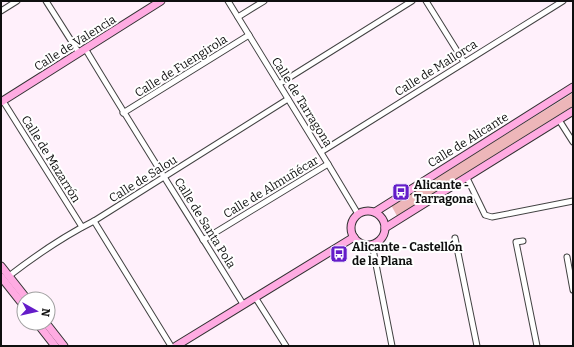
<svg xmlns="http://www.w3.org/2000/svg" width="574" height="347" viewBox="0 0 574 347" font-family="Bitter,serif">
  <rect width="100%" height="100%" fill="#fff0fb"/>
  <path fill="#edb6b9" d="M 573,93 L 573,106 L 397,216 L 391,205 Z"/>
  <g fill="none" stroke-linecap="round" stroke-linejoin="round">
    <defs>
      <g id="street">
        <path d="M 46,1 L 79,53"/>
        <path d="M 228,1 L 328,164 L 358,214"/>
        <path d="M 426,1 L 464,62"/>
        <path d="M 1,11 L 17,1"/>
        <path d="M 238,17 L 264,1"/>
        <path d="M 86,50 C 137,135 191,219 243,304"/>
        <path d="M 279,84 L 412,1"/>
        <path d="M 3,101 L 82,227"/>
        <path d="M 123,113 L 249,35"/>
        <path d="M 559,120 L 573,142"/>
        <path d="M 321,152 L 563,1"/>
        <path d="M 467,178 L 485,215 L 492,217 L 573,201"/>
        <path d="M 94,221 L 171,346"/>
        <path d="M 455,238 L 477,346"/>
        <path d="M 203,240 L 328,164"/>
        <path d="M 523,241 L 516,242 L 537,346"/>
        <path d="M 372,244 L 392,346"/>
        <path d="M 567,257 L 573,290"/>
        <path d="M 9,276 C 35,256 64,236 94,221 L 288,99"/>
        <path d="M 255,297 L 286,346"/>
      </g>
      <g id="secondary">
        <path d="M 1,102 L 161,1"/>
        <circle cx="368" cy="228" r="17"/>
        <path d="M 375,212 L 573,87"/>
        <path d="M 385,228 L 573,111"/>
        <path d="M 1,266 L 27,299"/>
        <path d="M 1,277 L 24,306"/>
        <path d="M 37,323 L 55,346"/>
        <path d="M 46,323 L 64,346"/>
        <path d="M 176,346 L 354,237"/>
      </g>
    </defs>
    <use href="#street" stroke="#424242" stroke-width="7"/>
    <use href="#secondary" stroke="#313131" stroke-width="9"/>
    <use href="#street" stroke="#fff" stroke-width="5"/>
    <use href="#secondary" stroke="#ffabe2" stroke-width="7"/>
  </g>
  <defs>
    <symbol id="bus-square" viewBox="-11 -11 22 22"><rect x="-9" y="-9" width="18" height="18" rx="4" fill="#641cc9" stroke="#fff"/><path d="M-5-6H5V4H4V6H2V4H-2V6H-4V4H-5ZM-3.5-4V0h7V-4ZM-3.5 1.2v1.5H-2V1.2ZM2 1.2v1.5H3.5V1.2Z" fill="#fff"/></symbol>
  </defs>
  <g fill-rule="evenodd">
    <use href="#bus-square" x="391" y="182" width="20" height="20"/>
    <use href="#bus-square" x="329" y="244" width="20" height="20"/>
  </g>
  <g text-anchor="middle" stroke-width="4" stroke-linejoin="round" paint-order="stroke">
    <g font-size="12" fill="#0f0f0f" stroke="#fff">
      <text transform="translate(75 43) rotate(-32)" y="4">Calle de Valencia</text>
      <text transform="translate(181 66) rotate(-32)" y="4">Calle de Fuengirola</text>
      <text transform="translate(436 68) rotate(-32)" y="4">Calle de Mallorca</text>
      <text transform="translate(302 102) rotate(58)" y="4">Calle de Tarragona</text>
      <text transform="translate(468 140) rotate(-32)" y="4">Calle de Alicante</text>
      <text transform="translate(51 159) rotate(58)" y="4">Calle de Mazarrón</text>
      <text transform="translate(143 179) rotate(-32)" y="4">Calle de Salou</text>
      <text transform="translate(271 187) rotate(-31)" y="4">Calle de Almuñécar</text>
      <text transform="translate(205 223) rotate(58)" y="4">Calle de Santa Pola</text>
    </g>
    <g font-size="12" font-weight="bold" fill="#0f0f0f" stroke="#fff" text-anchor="start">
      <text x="414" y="189">Alicante -<tspan x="414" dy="14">Tarragona</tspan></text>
      <text x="352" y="251">Alicante - Castellón<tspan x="352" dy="14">de la Plana</tspan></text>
    </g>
  </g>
  <rect width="574" height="347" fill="none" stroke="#0f0f0f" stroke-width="4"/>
  <g transform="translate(36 311) rotate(98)"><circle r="19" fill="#ffffff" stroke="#9f9f9f"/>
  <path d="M0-3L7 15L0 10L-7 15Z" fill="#641cc9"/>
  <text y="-6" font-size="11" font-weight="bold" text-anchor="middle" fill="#0f0f0f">N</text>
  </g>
</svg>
